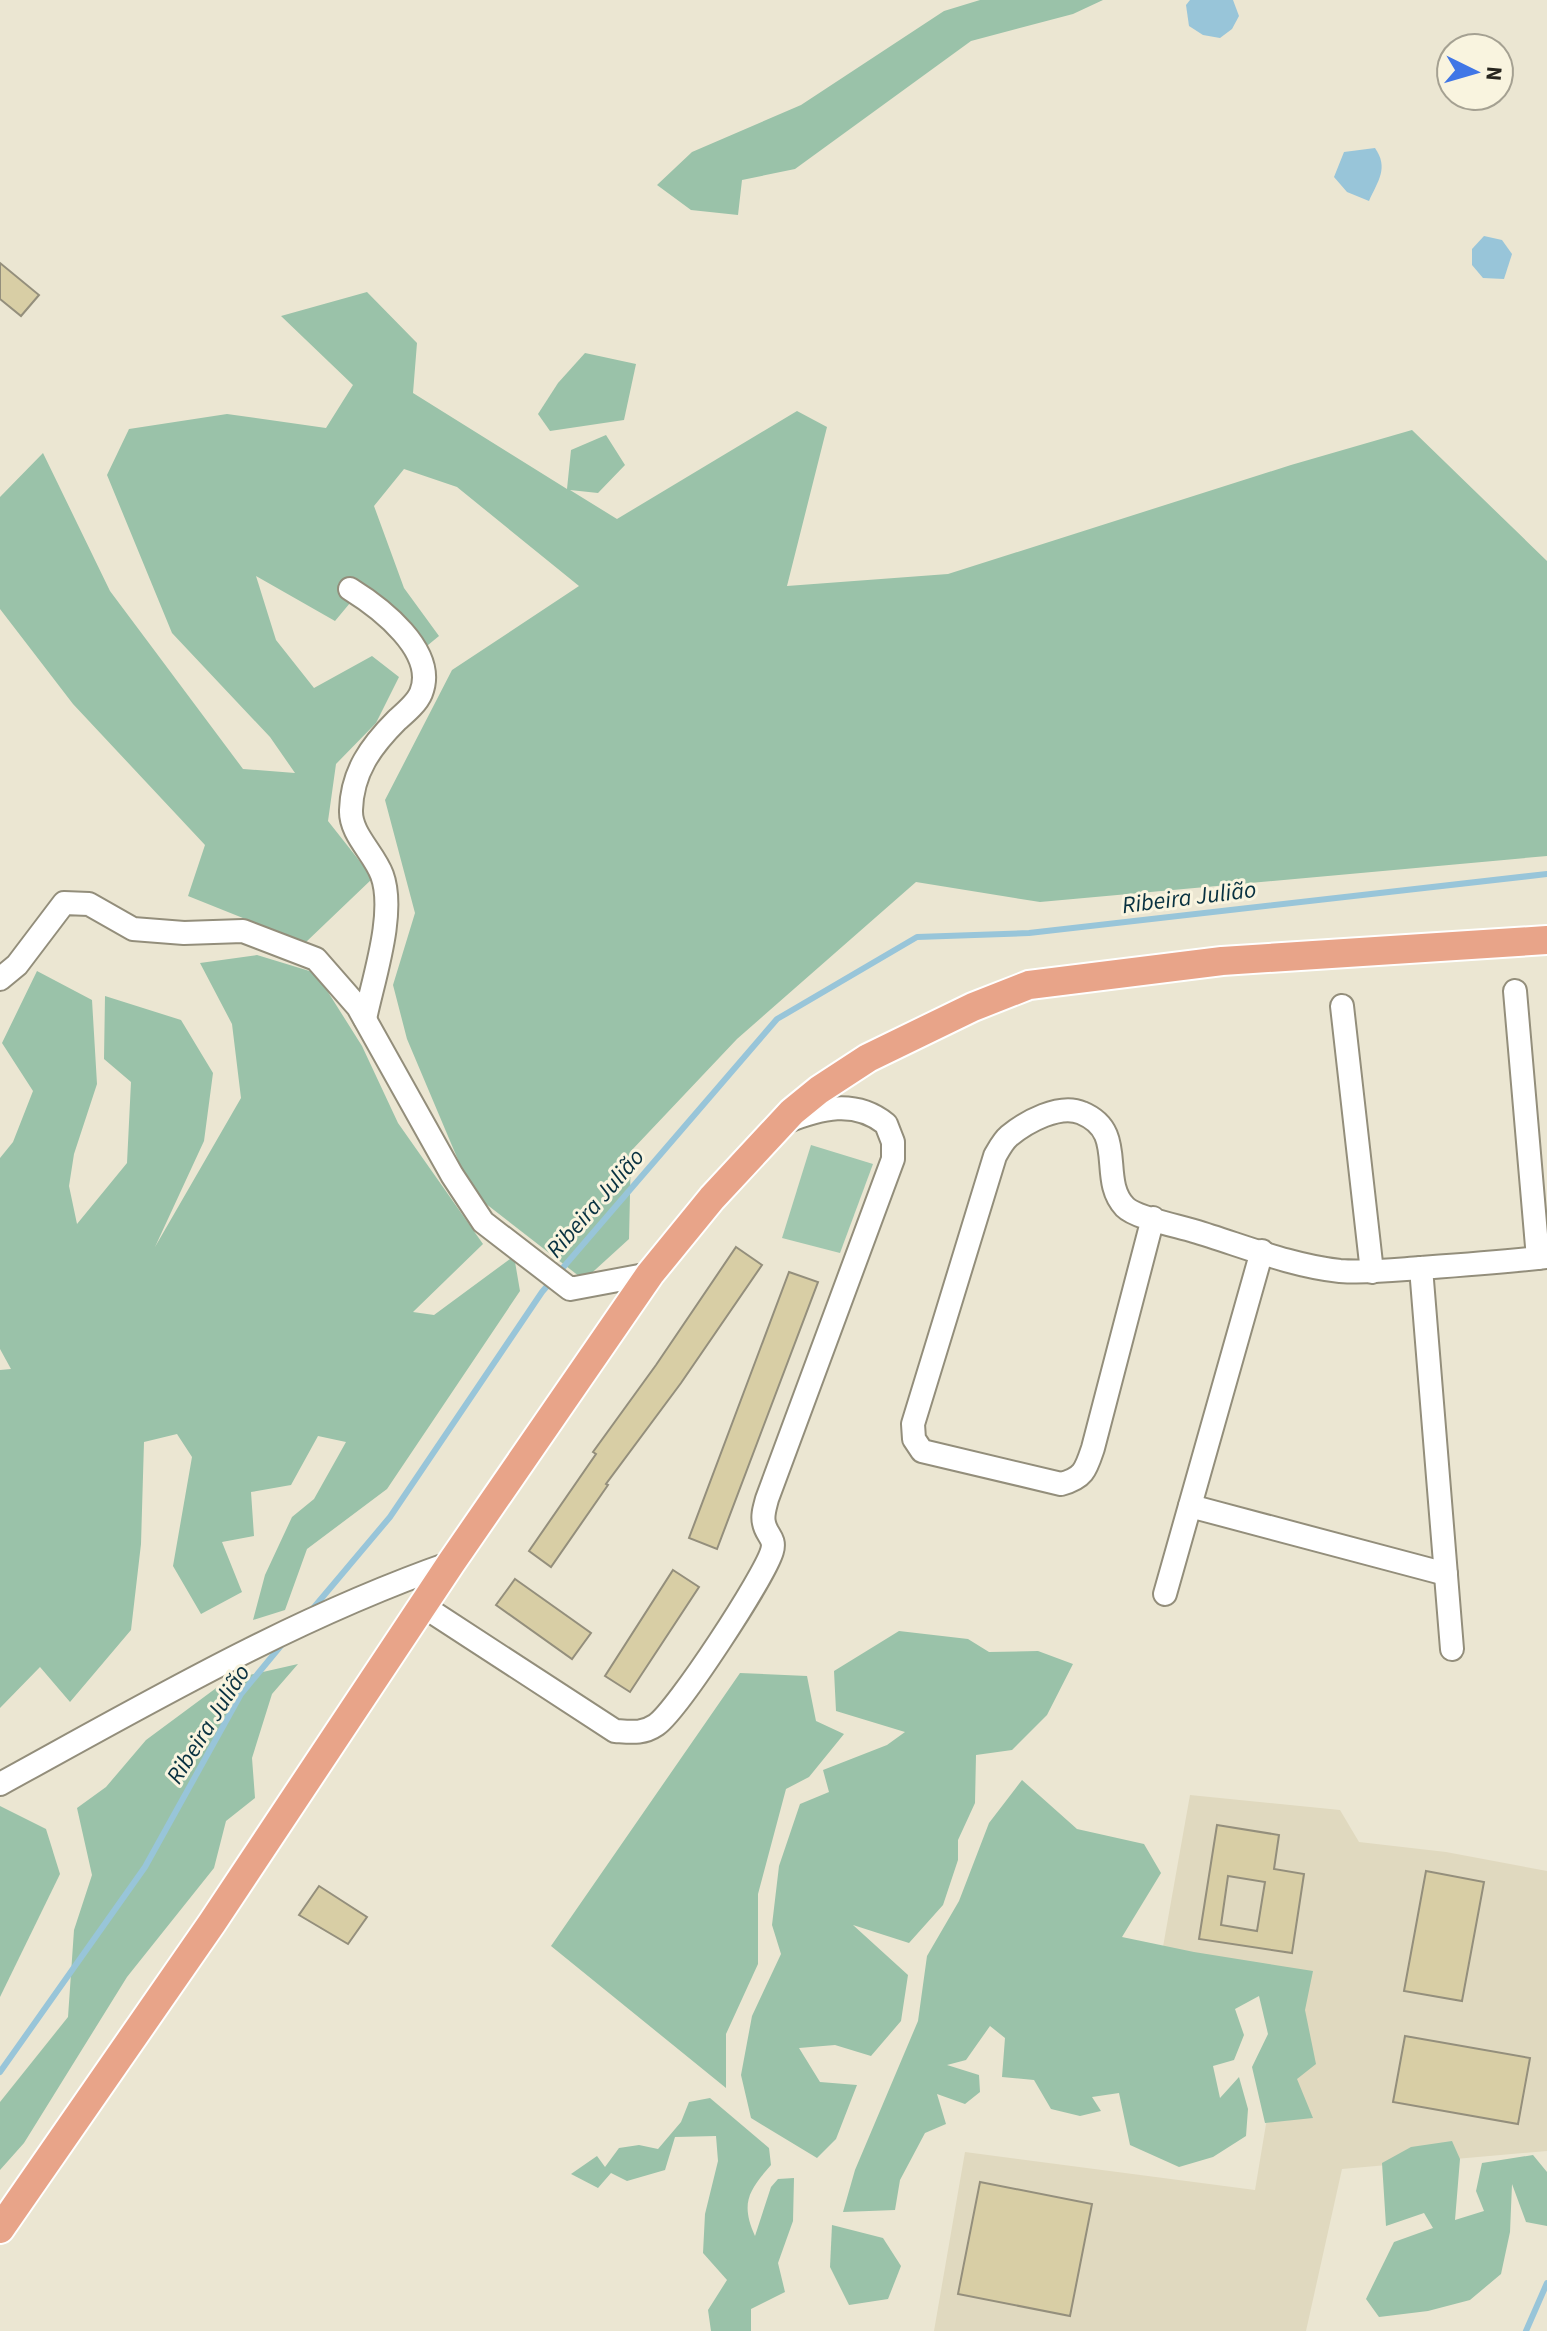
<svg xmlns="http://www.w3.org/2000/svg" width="1547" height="2331" viewBox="0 0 1547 2331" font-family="'Source Sans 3',sans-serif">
  <rect width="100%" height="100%" fill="#ebe6d2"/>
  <path fill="#e0d9bf" d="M 1190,1795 L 1340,1810 L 1359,1842 L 1446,1852 L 1547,1871 L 1547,2151 L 1342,2169 L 1306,2331 L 934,2331 L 965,2152 L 1255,2190 L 1290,1980 L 1161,1958 Z"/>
  <path fill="#a1c7af" d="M 811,1145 L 873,1164 L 840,1253 L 782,1238 Z"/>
  <g fill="#9ac2a9">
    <path d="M 980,0 L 1103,0 L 1073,14 L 971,41 L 795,169 L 742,180 L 738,215 L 691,210 L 657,185 L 692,152 L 801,105 L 944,11 Z"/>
    <path d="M 367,292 L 417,343 L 413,393 L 567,489 L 571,450 L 606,435 L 625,465 L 598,493 L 570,490 L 617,519 L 797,411 L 827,427 L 787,586 L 948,574 L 1291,465 L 1412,430 L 1547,561 L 1547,856 L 1040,902 L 916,882 L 737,1039 L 631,1151 L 629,1239 L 584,1280 L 472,1193 L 407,1039 L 393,985 L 415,913 L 385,800 L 452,670 L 579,586 L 457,487 L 404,469 L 374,506 L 404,588 L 439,636 L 422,650 L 388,623 L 365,585 L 335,621 L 256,576 L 276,640 L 314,688 L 372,656 L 399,677 L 376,723 L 336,764 L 328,821 L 373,878 L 305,943 L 188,896 L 205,845 L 73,704 L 0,609 L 0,497 L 43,453 L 110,591 L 243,769 L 295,773 L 270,737 L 172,633 L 107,475 L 129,429 L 227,414 L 326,428 L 353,385 L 281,316 Z"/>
    <path d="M 585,353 L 636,364 L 624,420 L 550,431 L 538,414 L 558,383 Z"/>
    <path d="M 257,955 L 316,973 L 362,1046 L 398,1123 L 483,1244 L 413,1312 L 434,1315 L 514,1256 L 520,1291 L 387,1489 L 307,1549 L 285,1610 L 253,1620 L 265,1575 L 292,1517 L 314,1499 L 346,1442 L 318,1436 L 291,1485 L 251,1492 L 254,1536 L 222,1542 L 242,1592 L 201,1614 L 173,1566 L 192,1457 L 177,1434 L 144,1442 L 141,1544 L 131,1630 L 70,1702 L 40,1667 L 0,1708 L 0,1370 L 11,1369 L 0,1349 L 0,1158 L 13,1142 L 33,1091 L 2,1043 L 37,971 L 92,1000 L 97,1084 L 74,1154 L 69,1186 L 77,1224 L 127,1163 L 131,1082 L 104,1059 L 105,996 L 181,1020 L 213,1073 L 204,1141 L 155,1247 L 241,1098 L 232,1024 L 200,963 Z"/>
    <path d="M 899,1631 L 968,1639 L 989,1652 L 1038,1651 L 1073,1664 L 1047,1715 L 1012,1750 L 976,1755 L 975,1803 L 958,1840 L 958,1860 L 943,1905 L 909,1943 L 853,1925 L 908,1975 L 901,2021 L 871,2056 L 835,2045 L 799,2048 L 820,2082 L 857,2085 L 836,2139 L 817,2158 L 751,2118 L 741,2075 L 752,2016 L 781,1954 L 772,1925 L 779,1866 L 800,1804 L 829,1792 L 823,1770 L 887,1745 L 905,1732 L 836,1711 L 834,1671 Z"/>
    <path d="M 298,1664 L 272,1694 L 252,1758 L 255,1798 L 226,1821 L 214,1868 L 127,1977 L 24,2143 L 0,2170 L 0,2102 L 68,2017 L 74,1930 L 92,1875 L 77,1808 L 106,1787 L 146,1740 L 227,1680 Z"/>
    <path d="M 740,1673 L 807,1676 L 816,1721 L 844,1734 L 809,1777 L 786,1789 L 758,1894 L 758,1964 L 726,2034 L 726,2088 L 551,1946 Z"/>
    <path d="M 1022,1780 L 1077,1829 L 1144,1844 L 1161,1873 L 1122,1937 L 1194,1952 L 1313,1971 L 1305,2010 L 1316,2064 L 1297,2079 L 1313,2118 L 1265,2123 L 1252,2067 L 1268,2034 L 1259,1996 L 1235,2009 L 1244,2035 L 1234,2060 L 1213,2066 L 1220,2098 L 1239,2077 L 1248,2109 L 1246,2136 L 1213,2157 L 1179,2167 L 1130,2145 L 1119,2093 L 1092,2097 L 1101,2111 L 1080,2116 L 1051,2109 L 1034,2080 L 1002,2077 L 1005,2038 L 990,2026 L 966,2060 L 947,2065 L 979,2075 L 980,2092 L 965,2104 L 937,2094 L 946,2124 L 925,2133 L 900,2180 L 895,2210 L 843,2212 L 855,2170 L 918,2021 L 927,1956 L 959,1901 L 989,1823 Z"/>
    <path d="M 0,1806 L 46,1829 L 60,1874 L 0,1997 Z"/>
    <path d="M 710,2098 L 769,2148 L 771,2165 C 749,2190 740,2203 755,2236 L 771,2187 L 778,2179 L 794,2178 L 793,2221 L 778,2263 L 785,2292 L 751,2309 L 751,2331 L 711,2331 L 708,2310 L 727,2280 L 703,2253 L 705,2214 L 718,2161 L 716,2136 L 675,2137 L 665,2170 L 627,2181 L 611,2173 L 598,2188 L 571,2174 L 597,2156 L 605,2167 L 619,2148 L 639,2145 L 658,2149 L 681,2122 L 689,2102 Z"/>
    <path d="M 1452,2141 L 1460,2159 L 1455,2220 L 1484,2211 L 1476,2191 L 1482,2163 L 1533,2155 L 1547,2172 L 1547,2226 L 1526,2222 L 1512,2184 L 1510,2232 L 1501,2274 L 1470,2300 L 1428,2311 L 1379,2317 L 1366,2299 L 1394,2242 L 1433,2228 L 1424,2213 L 1386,2226 L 1382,2163 L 1411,2147 Z"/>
    <path d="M 832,2225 L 883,2238 L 901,2266 L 888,2299 L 849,2305 L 830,2267 Z"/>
  </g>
  <g fill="#98c5d9">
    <path d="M 1190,0 L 1233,0 L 1239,16 L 1232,29 L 1220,38 L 1203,35 L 1189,26 L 1186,5 Z"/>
    <path d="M 1375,148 C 1389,168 1378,181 1369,201 L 1347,192 L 1334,177 L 1344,152 Z"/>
    <path d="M 1484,236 L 1502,240 L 1512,254 L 1504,279 L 1483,278 L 1472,265 L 1472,249 Z"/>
  </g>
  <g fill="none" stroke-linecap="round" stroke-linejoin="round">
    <g stroke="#98c5d9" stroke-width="6">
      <path d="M 310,1612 L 390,1517 L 542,1292 L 777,1019 L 917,937 L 1029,933 L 1547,874"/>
      <path d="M 0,2072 L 145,1867 L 241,1694 L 284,1642"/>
      <path d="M 1526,2331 L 1547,2283"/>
    </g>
  </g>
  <g fill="#d8cea5" stroke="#948f7c" stroke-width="2" fill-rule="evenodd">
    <path d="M 0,263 L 39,295 L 21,316 L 0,299 Z"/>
    <path d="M 736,1247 L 762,1265 L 681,1383 L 606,1484 L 608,1485 L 551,1567 L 529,1551 L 596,1454 L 593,1452 L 656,1365 Z"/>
    <path d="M 789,1272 L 818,1282 L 717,1549 L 689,1538 Z"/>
    <path d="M 673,1570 L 699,1587 L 630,1692 L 605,1676 Z"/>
    <path d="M 515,1579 L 591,1633 L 572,1659 L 496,1605 Z"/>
    <path d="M 1217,1825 L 1279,1835 L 1274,1869 L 1304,1874 L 1292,1953 L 1199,1939 ZM 1228,1876 L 1265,1882 L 1257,1931 L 1221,1925 Z"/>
    <path d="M 1426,1871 L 1484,1882 L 1462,2001 L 1404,1991 Z"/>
    <path d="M 319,1886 L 367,1917 L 348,1944 L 299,1915 Z"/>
    <path d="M 1405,2036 L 1530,2058 L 1518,2124 L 1393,2102 Z"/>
    <path d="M 980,2182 L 1092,2204 L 1070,2316 L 958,2294 Z"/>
  </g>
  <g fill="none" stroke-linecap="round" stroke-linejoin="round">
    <defs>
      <g id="minor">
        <path d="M 350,589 C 379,607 438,651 421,693 C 417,703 405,713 397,720 C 371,746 352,772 351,810 C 350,834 374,853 382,875 C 396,913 373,980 365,1019"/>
        <path d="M 0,979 L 17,965 L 64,903 L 89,904 L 133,929 L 184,933 L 243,931 L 316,959 L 358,1007 L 452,1175 L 483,1222 L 570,1289 L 650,1274"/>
        <path d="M 1515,991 L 1538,1258"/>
        <path d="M 1342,1006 L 1372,1272"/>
        <path d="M 1153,1218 L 1093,1448 C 1086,1469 1084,1478 1061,1484 L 922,1451 L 914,1439 L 913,1424 L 995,1156 C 999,1149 1003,1141 1009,1136 C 1026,1122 1060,1103 1082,1113 C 1128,1132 1098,1179 1125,1207 C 1136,1218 1178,1226 1194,1231 C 1241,1245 1291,1266 1340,1271 C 1367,1273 1393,1270 1420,1268 C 1462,1265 1505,1262 1547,1257"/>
        <path d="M 1421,1268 L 1452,1649"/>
        <path d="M 1190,1506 L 1446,1574"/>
        <path d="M 1165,1594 L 1262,1251"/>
        <path d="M 423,1606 L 615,1731 C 631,1732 643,1734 656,1725 C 677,1711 765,1576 772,1551 C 776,1538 766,1535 764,1523 C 762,1515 765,1507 767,1499 L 893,1159 L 893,1142 L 886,1124 C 855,1099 820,1108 786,1122"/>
        <path d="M 0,1784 C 146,1704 293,1618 451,1563"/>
      </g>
      <path id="major" d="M 0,2229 L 212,1923 L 451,1563 L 650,1274 L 712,1198 L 792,1112 L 819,1090 L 868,1058 L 973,1007 L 1029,985 L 1222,961 L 1547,940"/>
    </defs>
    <use href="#minor" stroke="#938e7b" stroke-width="26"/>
    <use href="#major" stroke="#fff" stroke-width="32"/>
    <use href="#minor" stroke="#fff" stroke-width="22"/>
    <use href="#major" stroke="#e8a489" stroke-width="28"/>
  </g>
  <g text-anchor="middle" stroke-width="6" stroke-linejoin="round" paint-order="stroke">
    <g font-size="24" font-style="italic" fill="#083140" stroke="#f9f4df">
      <text transform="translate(1189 897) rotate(-7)" y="8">Ribeira Julião</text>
      <text transform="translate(595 1203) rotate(-49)" y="8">Ribeira Julião</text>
      <text transform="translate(208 1724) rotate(-58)" y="8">Ribeira Julião</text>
    </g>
  </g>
  <g transform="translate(1475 72) rotate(95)"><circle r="38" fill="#f9f4df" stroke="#a5a192" stroke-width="2"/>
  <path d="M0-6L14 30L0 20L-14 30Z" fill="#4076e6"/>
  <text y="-12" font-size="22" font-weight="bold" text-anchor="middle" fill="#27251e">N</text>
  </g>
</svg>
